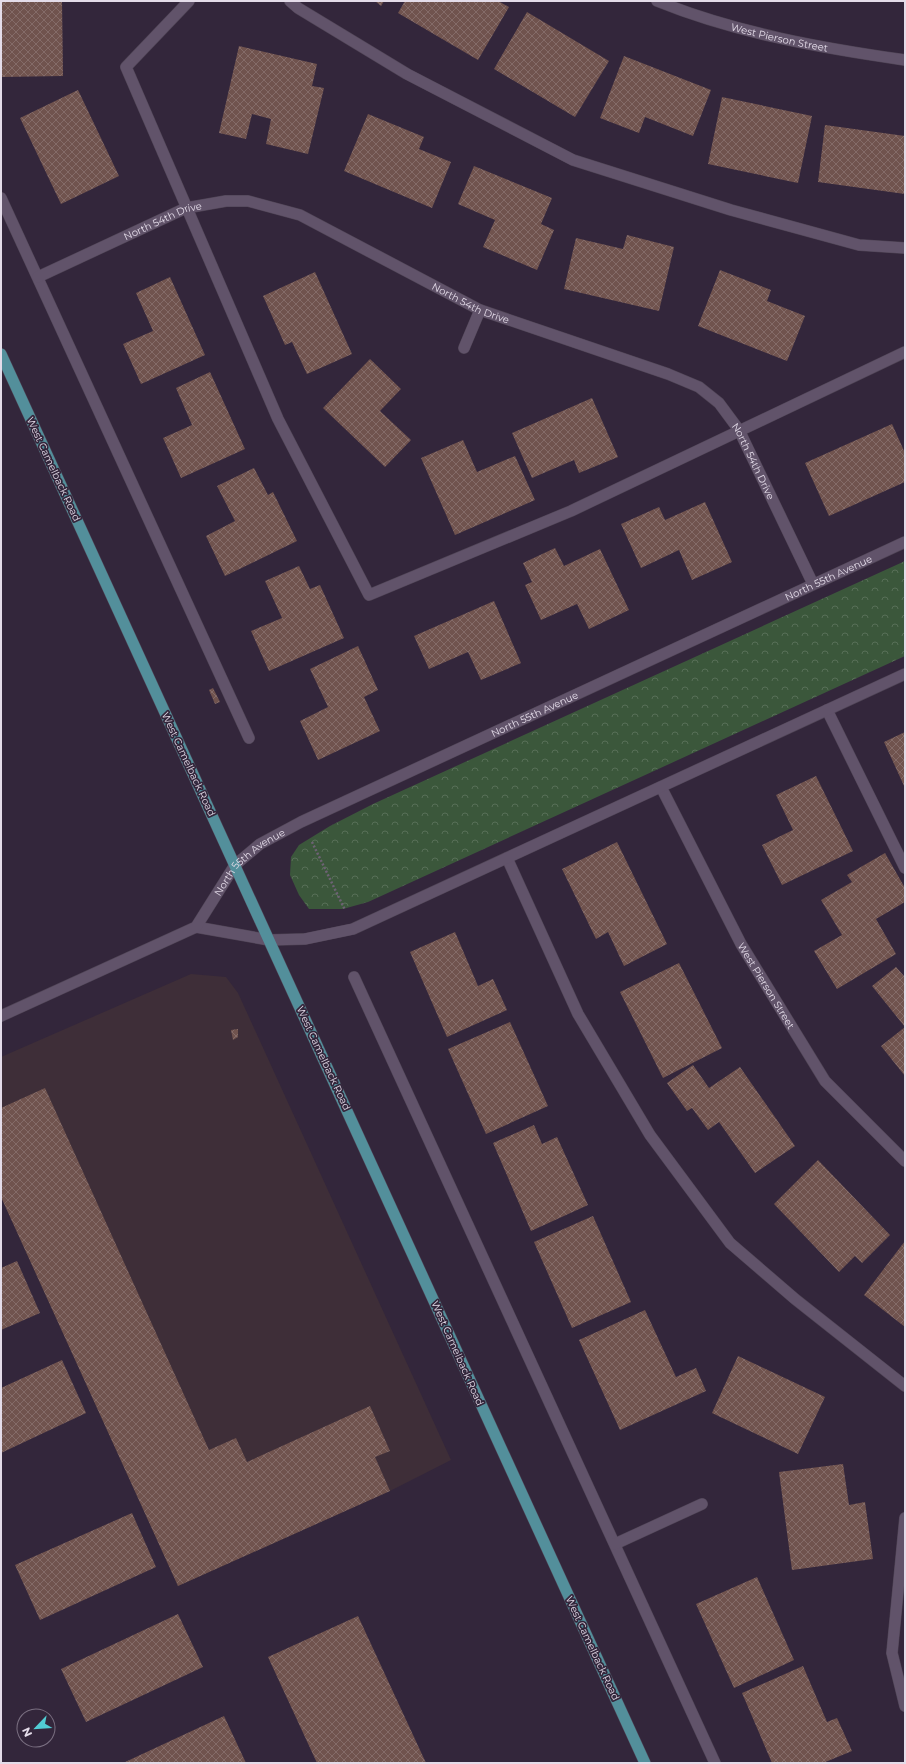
<svg xmlns="http://www.w3.org/2000/svg" width="906" height="1764" viewBox="0 0 906 1764" font-family="Montserrat,sans-serif">
  <defs>
    <pattern id="forest-crowns" width="20" height="18" patternUnits="userSpaceOnUse"><rect width="20" height="18" fill="#3b573b"/><path d="M2 6a3 3 0 1 1 6 0M12 15a3 3 0 1 1 6 0" fill="none" stroke="#576f57"/></pattern>
    <pattern id="building-cross-hatch" width="8" height="8" patternUnits="userSpaceOnUse"><rect width="8" height="8" fill="#70534e"/><path d="M0 0l8 8M0 8l8-8" fill="none" stroke="#846b68"/></pattern>
  </defs>
  <rect width="100%" height="100%" fill="#33263b"/>
  <path fill="#3e2e38" d="M 191,974 L 226,977 L 238,993 L 451,1460 L 390,1491 L 178,1586 L 1,1197 L 1,1057 Z"/>
  <path fill="url(#forest-crowns)" d="M 905,561 L 905,656 L 368,902 L 343,909 L 309,909 L 299,895 L 290,875 L 291,857 L 299,845 L 330,826 L 373,804 Z"/>
  <g fill="url(#building-cross-hatch)">
    <path d="M 1,1 L 62,1 L 63,76 L 1,77 Z"/>
    <path d="M 375,1 L 384,1 L 381,6 Z"/>
    <path d="M 405,1 L 498,1 L 509,7 L 478,60 L 398,13 Z"/>
    <path d="M 527,12 L 609,61 L 575,117 L 494,69 Z"/>
    <path d="M 239,46 L 317,64 L 312,86 L 324,88 L 308,154 L 266,144 L 271,119 L 252,114 L 246,139 L 219,133 Z"/>
    <path d="M 624,56 L 711,90 L 693,136 L 645,117 L 639,133 L 600,118 Z"/>
    <path d="M 78,90 L 119,176 L 61,204 L 20,118 Z"/>
    <path d="M 722,97 L 812,116 L 798,183 L 708,164 Z"/>
    <path d="M 368,114 L 424,137 L 419,149 L 451,162 L 432,208 L 344,171 Z"/>
    <path d="M 825,125 L 905,136 L 905,194 L 818,182 Z"/>
    <path d="M 474,166 L 552,198 L 541,224 L 554,230 L 537,270 L 483,247 L 495,220 L 458,204 Z"/>
    <path d="M 627,235 L 674,247 L 659,311 L 564,289 L 576,238 L 623,249 Z"/>
    <path d="M 720,270 L 771,290 L 767,301 L 805,316 L 787,361 L 698,326 Z"/>
    <path d="M 315,272 L 352,354 L 307,374 L 292,342 L 285,345 L 263,296 Z"/>
    <path d="M 170,277 L 205,355 L 141,384 L 123,344 L 153,331 L 136,293 Z"/>
    <path d="M 370,359 L 401,389 L 380,411 L 411,440 L 385,467 L 323,408 Z"/>
    <path d="M 210,372 L 245,449 L 181,478 L 163,438 L 192,425 L 176,388 Z"/>
    <path d="M 592,398 L 618,457 L 579,473 L 574,460 L 532,478 L 512,433 Z"/>
    <path d="M 892,424 L 905,453 L 905,482 L 829,516 L 805,463 Z"/>
    <path d="M 463,440 L 477,472 L 515,456 L 535,500 L 455,535 L 421,458 Z"/>
    <path d="M 254,468 L 268,495 L 273,492 L 297,541 L 225,576 L 206,536 L 235,521 L 217,486 Z"/>
    <path d="M 705,502 L 732,562 L 692,580 L 679,550 L 641,568 L 621,524 L 659,507 L 665,520 Z"/>
    <path d="M 555,548 L 564,566 L 600,549 L 629,610 L 589,629 L 577,604 L 541,620 L 525,585 L 532,582 L 523,563 Z"/>
    <path d="M 299,566 L 310,589 L 320,585 L 344,638 L 269,671 L 251,631 L 282,618 L 265,581 Z"/>
    <path d="M 494,601 L 521,663 L 481,680 L 468,652 L 429,669 L 414,636 Z"/>
    <path d="M 358,646 L 378,690 L 364,697 L 380,731 L 318,760 L 300,721 L 328,707 L 310,669 Z"/>
    <path d="M 213,688 L 220,702 L 215,704 L 209,690 Z"/>
    <path d="M 905,732 L 905,788 L 884,742 Z"/>
    <path d="M 816,776 L 853,851 L 782,885 L 762,845 L 793,830 L 776,795 Z"/>
    <path d="M 617,842 L 667,944 L 624,966 L 608,932 L 596,939 L 562,869 Z"/>
    <path d="M 885,853 L 905,888 L 905,902 L 876,919 L 896,954 L 837,989 L 814,951 L 842,935 L 821,900 L 852,882 L 847,875 Z"/>
    <path d="M 455,932 L 478,986 L 493,979 L 507,1010 L 447,1037 L 410,952 Z"/>
    <path d="M 679,963 L 722,1048 L 663,1078 L 620,992 Z"/>
    <path d="M 896,967 L 904,976 L 905,975 L 905,1027 L 872,986 Z"/>
    <path d="M 510,1022 L 548,1106 L 486,1134 L 448,1049 Z"/>
    <path d="M 905,1027 L 905,1076 L 881,1046 Z"/>
    <path d="M 238,1029 L 238,1037 L 233,1040 L 231,1030 Z"/>
    <path d="M 693,1065 L 709,1088 L 740,1067 L 795,1146 L 755,1173 L 719,1122 L 708,1130 L 692,1108 L 687,1111 L 667,1083 Z"/>
    <path d="M 45,1088 L 209,1450 L 236,1438 L 247,1462 L 370,1406 L 390,1451 L 375,1457 L 390,1491 L 178,1586 L 1,1197 L 1,1108 Z"/>
    <path d="M 534,1125 L 542,1144 L 557,1137 L 588,1205 L 531,1231 L 493,1143 Z"/>
    <path d="M 818,1160 L 890,1235 L 862,1263 L 855,1256 L 839,1272 L 774,1204 Z"/>
    <path d="M 593,1216 L 631,1302 L 572,1328 L 534,1242 Z"/>
    <path d="M 905,1241 L 905,1327 L 864,1295 Z"/>
    <path d="M 17,1261 L 40,1313 L 1,1330 L 1,1268 Z"/>
    <path d="M 645,1310 L 676,1377 L 696,1368 L 706,1391 L 620,1430 L 579,1340 Z"/>
    <path d="M 738,1356 L 825,1397 L 798,1454 L 712,1413 Z"/>
    <path d="M 62,1360 L 86,1413 L 1,1453 L 1,1388 Z"/>
    <path d="M 843,1464 L 849,1505 L 865,1502 L 873,1559 L 792,1570 L 779,1472 Z"/>
    <path d="M 132,1513 L 156,1567 L 40,1620 L 15,1565 Z"/>
    <path d="M 757,1577 L 794,1660 L 734,1688 L 696,1604 Z"/>
    <path d="M 178,1614 L 203,1667 L 86,1722 L 61,1669 Z"/>
    <path d="M 358,1616 L 426,1763 L 317,1763 L 268,1657 Z"/>
    <path d="M 803,1666 L 827,1722 L 837,1718 L 852,1751 L 823,1763 L 772,1763 L 742,1693 Z"/>
    <path d="M 224,1716 L 246,1763 L 123,1763 Z"/>
  </g>
  <g fill="none" stroke-linecap="round" stroke-linejoin="round">
    <defs>
      <g id="service">
        <path d="M 189,1 L 126,67 L 278,419 L 369,595 L 571,511 L 905,352"/>
        <path d="M 290,1 L 298,8 L 407,74 L 573,160 L 731,210 L 859,245 L 905,248"/>
        <path d="M 827,710 L 905,868"/>
        <path d="M 507,858 L 578,1014 L 650,1135 L 730,1243 L 795,1299 L 905,1386"/>
        <path d="M 905,1518 L 892,1653 L 905,1706"/>
      </g>
      <g id="minor">
        <path id="s1" d="M 657,1 C 736,33 821,48 905,60"/>
        <path d="M 1,198 L 249,738"/>
        <path id="s2" d="M 38,277 L 186,208 L 226,201 L 248,201 L 300,215 L 480,310 L 668,374 L 699,387 L 719,403 L 739,430 L 813,584"/>
        <path d="M 464,348 L 480,310"/>
        <path id="s3" d="M 661,787 L 741,944 L 825,1081 L 905,1161"/>
        <path d="M 354,977 L 715,1763"/>
        <path d="M 615,1544 L 702,1504"/>
      </g>
      <g id="tertiary">
        <path d="M 196,927 L 269,940 L 305,939 L 353,929 L 905,674"/>
        <path id="s4" d="M 1,1016 L 196,927 L 235,865 L 260,844 L 301,822 L 905,542"/>
      </g>
      <path id="primary" d="M 1,354 L 645,1763"/>
    </defs>
    <use href="#service" stroke="#4f4455" stroke-width="12"/>
    <use href="#minor" stroke="#4f4455" stroke-width="12"/>
    <use href="#tertiary" stroke="#4f4455" stroke-width="12"/>
    <use href="#primary" stroke="#4f4455" stroke-width="12"/>
    <path stroke="#6d6274" stroke-width="2.5" stroke-dasharray="2 2" stroke-linecap="butt" d="M 312,842 L 345,910"/>
    <use href="#service" stroke="#61536a" stroke-width="11"/>
    <use href="#minor" stroke="#61536a" stroke-width="11"/>
    <use href="#tertiary" stroke="#61536a" stroke-width="11"/>
    <use href="#primary" stroke="#538f9b" stroke-width="11"/>
  </g>
  <g text-anchor="middle" stroke-width="3.5" stroke-linejoin="round" paint-order="stroke">
    <g font-size="10" fill="#e4dce9" stroke="#33263b">
      <text dy="4" stroke="none"><textPath href="#s1" startOffset="128">West Pierson Street</textPath></text>
      <text dy="4" stroke="none"><textPath href="#s2" startOffset="137">North 54th Drive</textPath></text>
      <text dy="4" stroke="none"><textPath href="#s2" startOffset="472">North 54th Drive</textPath></text>
      <text dy="4" stroke="none"><textPath href="#s2" startOffset="809">North 54th Drive</textPath></text>
      <text transform="translate(54 469) rotate(65)" y="4">West Camelback Road</text>
      <text dy="4" stroke="none"><textPath href="#s4" startOffset="948">North 55th Avenue</textPath></text>
      <text dy="4" stroke="none"><textPath href="#s4" startOffset="624">North 55th Avenue</textPath></text>
      <text transform="translate(189 764) rotate(65)" y="4">West Camelback Road</text>
      <text dy="4" stroke="none"><textPath href="#s4" startOffset="300">North 55th Avenue</textPath></text>
      <text dy="4" stroke="none"><textPath href="#s3" startOffset="225">West Pierson Street</textPath></text>
      <text transform="translate(324 1058) rotate(65)" y="4">West Camelback Road</text>
      <text transform="translate(458 1353) rotate(66)" y="4">West Camelback Road</text>
      <text transform="translate(593 1648) rotate(65)" y="4">West Camelback Road</text>
    </g>
  </g>
  <rect width="906" height="1764" fill="none" stroke="#e4dce9" stroke-width="4"/>
  <g transform="translate(36 1728) rotate(245)"><circle r="19" fill="#33263b" stroke="#7a6f81"/>
  <path d="M0-3L7 15L0 10L-7 15Z" fill="#51ccd4"/>
  <text y="-6" font-size="11" font-weight="bold" text-anchor="middle" fill="#e4dce9">N</text>
  </g>
</svg>
